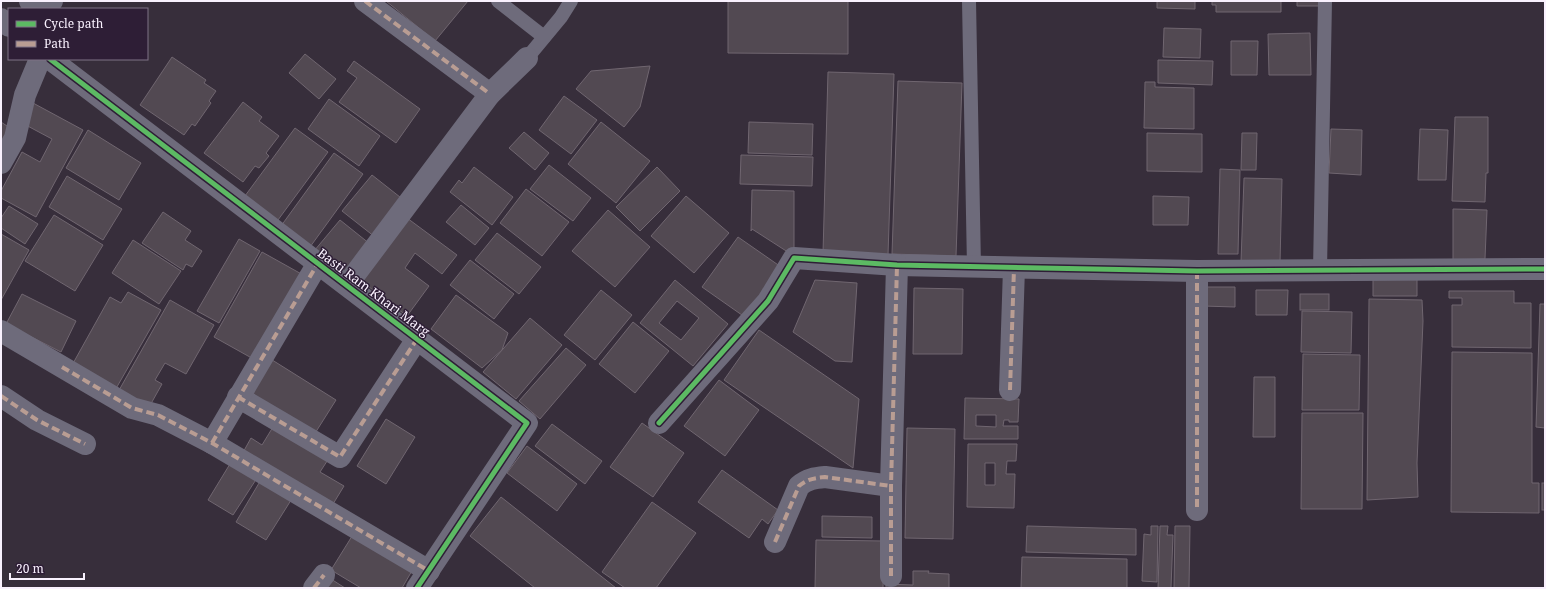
<svg xmlns="http://www.w3.org/2000/svg" width="1546" height="589" viewBox="0 0 1546 589" font-family="'Noto Serif',serif">
  <rect width="100%" height="100%" fill="#372e3b"/>
  <g fill="#524952" stroke="#706670" fill-rule="evenodd">
    <path d="M 386,1 L 468,1 L 435,41 Z"/>
    <path d="M 728,1 L 848,1 L 848,54 L 728,53 Z"/>
    <path d="M 1157,1 L 1195,1 L 1195,9 L 1157,8 Z"/>
    <path d="M 1212,1 L 1281,1 L 1281,12 L 1216,12 L 1216,5 L 1212,5 Z"/>
    <path d="M 1297,1 L 1321,1 L 1320,6 L 1297,6 Z"/>
    <path d="M 1164,28 L 1201,29 L 1200,58 L 1163,57 Z"/>
    <path d="M 1310,33 L 1311,75 L 1269,75 L 1268,34 Z"/>
    <path d="M 1231,41 L 1258,41 L 1257,75 L 1231,75 Z"/>
    <path d="M 305,54 L 336,79 L 319,99 L 289,73 Z"/>
    <path d="M 172,57 L 206,80 L 204,83 L 216,91 L 209,101 L 211,103 L 195,126 L 192,124 L 184,135 L 140,105 Z"/>
    <path d="M 1158,60 L 1213,61 L 1212,85 L 1158,83 Z"/>
    <path d="M 354,61 L 420,109 L 396,143 L 339,102 L 357,78 L 347,71 Z"/>
    <path d="M 650,66 L 640,107 L 624,127 L 576,89 L 591,71 Z"/>
    <path d="M 828,72 L 894,74 L 888,255 L 823,253 Z"/>
    <path d="M 898,81 L 962,83 L 956,256 L 892,254 Z"/>
    <path d="M 1145,82 L 1155,82 L 1155,87 L 1194,88 L 1194,129 L 1144,128 Z"/>
    <path d="M 564,96 L 597,120 L 571,154 L 539,130 Z"/>
    <path d="M 329,99 L 380,136 L 359,166 L 308,129 Z"/>
    <path d="M 243,102 L 262,117 L 259,121 L 279,136 L 266,153 L 269,156 L 259,168 L 255,166 L 243,182 L 204,153 Z"/>
    <path d="M 33,103 L 83,130 L 36,217 L 1,198 L 1,191 L 22,152 L 40,162 L 52,139 L 22,123 Z"/>
    <path d="M 1455,117 L 1488,117 L 1488,173 L 1486,173 L 1485,202 L 1452,201 Z"/>
    <path d="M 1,122 L 13,130 L 1,149 Z"/>
    <path d="M 601,122 L 650,161 L 616,203 L 568,164 Z"/>
    <path d="M 749,122 L 813,124 L 812,155 L 748,153 Z"/>
    <path d="M 295,128 L 328,152 L 275,224 L 242,200 Z"/>
    <path d="M 1331,129 L 1362,130 L 1361,175 L 1329,173 Z"/>
    <path d="M 1420,129 L 1448,130 L 1446,180 L 1418,180 Z"/>
    <path d="M 88,130 L 141,163 L 119,200 L 66,168 Z"/>
    <path d="M 524,132 L 549,153 L 535,170 L 509,148 Z"/>
    <path d="M 1147,133 L 1202,134 L 1202,172 L 1147,171 Z"/>
    <path d="M 1242,133 L 1257,133 L 1256,170 L 1241,170 Z"/>
    <path d="M 334,153 L 363,174 L 310,247 L 281,226 Z"/>
    <path d="M 741,155 L 813,157 L 812,186 L 740,184 Z"/>
    <path d="M 549,165 L 591,198 L 573,221 L 530,189 Z"/>
    <path d="M 474,167 L 513,197 L 492,225 L 450,192 L 459,180 L 462,183 Z"/>
    <path d="M 657,167 L 680,191 L 640,231 L 616,207 Z"/>
    <path d="M 1220,169 L 1240,170 L 1238,254 L 1218,254 Z"/>
    <path d="M 372,175 L 405,201 L 375,237 L 342,211 Z"/>
    <path d="M 67,176 L 122,209 L 103,240 L 49,207 Z"/>
    <path d="M 1244,178 L 1282,179 L 1280,263 L 1241,262 Z"/>
    <path d="M 526,189 L 569,222 L 542,256 L 500,223 Z"/>
    <path d="M 752,190 L 794,191 L 794,256 L 752,229 L 751,231 Z"/>
    <path d="M 686,196 L 729,233 L 694,273 L 651,236 Z"/>
    <path d="M 1153,196 L 1189,197 L 1188,225 L 1153,225 Z"/>
    <path d="M 461,205 L 489,228 L 475,245 L 446,222 Z"/>
    <path d="M 9,206 L 38,224 L 25,244 L 1,228 L 1,218 Z"/>
    <path d="M 1453,209 L 1487,210 L 1485,259 L 1453,260 Z"/>
    <path d="M 608,210 L 650,247 L 615,287 L 572,251 Z"/>
    <path d="M 163,212 L 191,231 L 185,240 L 202,251 L 192,267 L 186,264 L 183,270 L 142,243 Z"/>
    <path d="M 54,215 L 103,245 L 75,291 L 25,261 Z"/>
    <path d="M 407,218 L 457,255 L 442,274 L 415,253 L 405,268 L 429,286 L 407,316 L 360,280 Z"/>
    <path d="M 340,220 L 370,244 L 344,275 L 314,251 Z"/>
    <path d="M 497,233 L 541,267 L 519,294 L 475,260 Z"/>
    <path d="M 1,234 L 29,250 L 1,300 Z"/>
    <path d="M 738,237 L 784,269 L 749,320 L 702,287 Z"/>
    <path d="M 239,239 L 260,251 L 219,323 L 197,311 Z"/>
    <path d="M 133,240 L 181,271 L 159,304 L 112,273 Z"/>
    <path d="M 262,252 L 305,276 L 257,361 L 214,337 Z"/>
    <path d="M 470,260 L 514,294 L 494,319 L 450,285 Z"/>
    <path d="M 1373,277 L 1417,278 L 1417,296 L 1373,296 Z"/>
    <path d="M 675,280 L 728,324 L 693,366 L 640,323 ZM 677,301 L 699,318 L 681,340 L 659,323 Z"/>
    <path d="M 815,280 L 857,283 L 852,362 L 835,361 L 793,332 Z"/>
    <path d="M 1203,287 L 1235,287 L 1235,307 L 1203,306 Z"/>
    <path d="M 914,288 L 963,289 L 962,354 L 913,354 Z"/>
    <path d="M 601,290 L 632,315 L 595,360 L 564,335 Z"/>
    <path d="M 1256,290 L 1288,290 L 1287,315 L 1256,315 Z"/>
    <path d="M 1449,291 L 1514,291 L 1514,303 L 1531,303 L 1531,348 L 1452,347 L 1452,305 L 1462,305 L 1462,298 L 1449,298 Z"/>
    <path d="M 128,292 L 161,310 L 114,392 L 71,367 L 110,297 L 121,303 Z"/>
    <path d="M 22,294 L 76,321 L 61,352 L 6,324 Z"/>
    <rect x="1300" y="294" width="29" height="16"/>
    <path d="M 456,295 L 508,333 L 502,350 L 482,368 L 431,329 Z"/>
    <path d="M 1369,299 L 1422,300 L 1423,321 L 1417,463 L 1418,497 L 1367,500 Z"/>
    <path d="M 170,300 L 214,325 L 186,374 L 165,363 L 155,380 L 162,384 L 148,409 L 118,392 Z"/>
    <path d="M 1540,304 L 1545,304 L 1545,428 L 1536,427 Z"/>
    <path d="M 1302,311 L 1352,312 L 1351,353 L 1301,352 Z"/>
    <path d="M 530,318 L 562,345 L 516,399 L 483,372 Z"/>
    <path d="M 633,322 L 669,351 L 635,393 L 599,364 Z"/>
    <path d="M 759,330 L 859,399 L 853,468 L 724,380 Z"/>
    <path d="M 566,348 L 586,365 L 540,419 L 519,401 Z"/>
    <path d="M 1452,352 L 1532,353 L 1532,483 L 1539,483 L 1539,513 L 1451,512 Z"/>
    <path d="M 1303,354 L 1360,355 L 1359,410 L 1302,410 Z"/>
    <path d="M 269,358 L 336,400 L 312,438 L 245,396 Z"/>
    <path d="M 1254,377 L 1275,377 L 1275,437 L 1253,437 Z"/>
    <path d="M 719,380 L 759,410 L 725,456 L 684,426 Z"/>
    <path d="M 965,398 L 1019,399 L 1018,422 L 1009,422 L 1009,420 L 1004,420 L 1003,426 L 1018,426 L 1018,439 L 964,439 ZM 976,415 L 996,415 L 996,427 L 976,426 Z"/>
    <path d="M 1302,413 L 1363,413 L 1362,509 L 1301,509 Z"/>
    <path d="M 386,419 L 415,437 L 386,484 L 357,466 Z"/>
    <path d="M 276,422 L 331,455 L 320,472 L 344,486 L 330,509 L 241,456 L 251,438 L 262,445 Z"/>
    <path d="M 642,423 L 684,453 L 653,497 L 610,467 Z"/>
    <path d="M 552,424 L 602,461 L 585,484 L 535,446 Z"/>
    <path d="M 907,428 L 955,429 L 953,539 L 905,538 Z"/>
    <path d="M 968,444 L 1017,444 L 1016,461 L 1007,461 L 1006,474 L 1015,474 L 1014,508 L 967,507 ZM 985,463 L 995,463 L 995,485 L 985,485 Z"/>
    <path d="M 527,446 L 577,484 L 557,511 L 507,473 Z"/>
    <path d="M 233,459 L 259,475 L 233,515 L 208,500 Z"/>
    <path d="M 722,470 L 778,510 L 768,524 L 762,519 L 749,538 L 698,502 Z"/>
    <path d="M 262,478 L 293,497 L 266,540 L 236,522 Z"/>
    <rect x="1542" y="483" width="3" height="27"/>
    <path d="M 501,497 L 616,588 L 535,588 L 470,536 Z"/>
    <path d="M 652,502 L 696,533 L 656,588 L 625,588 L 602,572 Z"/>
    <path d="M 822,516 L 872,517 L 872,538 L 822,537 Z"/>
    <path d="M 1027,526 L 1136,529 L 1136,555 L 1026,552 Z"/>
    <path d="M 1151,526 L 1158,526 L 1157,582 L 1142,581 L 1144,534 L 1151,535 Z"/>
    <path d="M 1160,526 L 1168,526 L 1167,535 L 1173,535 L 1171,588 L 1158,588 Z"/>
    <path d="M 1175,526 L 1190,526 L 1189,588 L 1174,588 Z"/>
    <path d="M 354,533 L 413,569 L 402,588 L 361,588 L 331,570 Z"/>
    <path d="M 816,540 L 884,541 L 883,588 L 815,588 Z"/>
    <path d="M 1022,557 L 1127,559 L 1127,588 L 1021,588 Z"/>
    <path d="M 913,571 L 929,571 L 928,573 L 949,574 L 949,588 L 886,588 L 886,584 L 913,585 Z"/>
    <path d="M 331,579 L 345,588 L 326,588 Z"/>
  </g>
  <g fill="none" stroke-linecap="round" stroke-linejoin="round">
    <g stroke="#6e6b7b" stroke-width="14">
      <path d="M 498,1 L 544,37"/>
      <path d="M 969,1 L 974,267"/>
      <path d="M 527,58 L 561,17 L 571,1"/>
      <path d="M 1320,270 L 1325,1"/>
    </g>
    <g stroke="#6e6b7b" stroke-width="22">
      <path d="M 30,1 L 33,3 L 43,6 L 52,1"/>
      <path d="M 365,1 L 490,94"/>
      <path d="M 1,19 L 9,26"/>
      <path d="M 50,59 L 527,423 L 417,588"/>
      <path d="M 1,163 L 15,138 L 25,95 L 40,59"/>
      <path d="M 1197,271 L 1197,510"/>
      <path d="M 347,285 L 490,94 L 527,58"/>
      <path d="M 1,331 L 132,408 L 158,415 L 212,443 L 429,571"/>
      <path d="M 1010,390 L 1014,268"/>
      <path d="M 1,396 L 37,420 L 85,444"/>
      <path d="M 238,397 L 340,457 L 417,339"/>
      <path d="M 659,423 L 768,301 L 794,258 L 897,265 L 1197,271 L 1545,269"/>
      <path d="M 212,443 L 318,263"/>
      <path d="M 775,542 L 799,486 C 807,479 815,478 825,477 L 891,486"/>
      <path d="M 891,576 L 891,486 L 897,265"/>
      <path d="M 314,588 L 324,575"/>
    </g>
    <g stroke="#b99d93" stroke-width="4" stroke-dasharray="8 4" stroke-linecap="butt">
      <path d="M 365,1 L 490,94"/>
      <path d="M 1197,271 L 1197,510"/>
      <path d="M 62,367 L 132,408 L 158,415 L 212,443 L 429,571"/>
      <path d="M 1010,390 L 1014,268"/>
      <path d="M 1,396 L 37,420 L 85,444"/>
      <path d="M 238,397 L 340,457 L 417,339"/>
      <path d="M 212,443 L 318,263"/>
      <path d="M 775,542 L 799,486 C 807,479 815,478 825,477 L 891,486"/>
      <path d="M 891,576 L 891,486 L 897,265"/>
      <path d="M 314,588 L 324,575"/>
    </g>
    <defs>
      <g id="cycleway">
        <path d="M 50,59 L 527,423 L 417,588"/>
        <path d="M 659,423 L 768,301 L 794,258 L 897,265 L 1197,271 L 1545,269"/>
      </g>
    </defs>
    <use href="#cycleway" stroke="#2e1e36" stroke-width="8"/>
    <use href="#cycleway" stroke="#5cba63" stroke-width="5"/>
  </g>
  <g text-anchor="middle" stroke-width="3" stroke-linejoin="round" paint-order="stroke">
    <g font-size="13" fill="#f9f1fe" stroke="#2e1e36">
      <text transform="translate(374 292) rotate(37)" y="5">Basti Ram Khari Marg</text>
    </g>
  </g>
  <rect width="1546" height="589" fill="none" stroke="#f9f1fe" stroke-width="4"/>
  <rect x="8" y="8" width="140" height="52" fill="#2e1e36" stroke="#7f7286"/>
  <rect x="16" y="21" width="20" height="6" fill="#5cba63" stroke="#7f7286"/>
  <text x="44" y="28" font-size="12" fill="#f9f1fe">Cycle path</text>
  <rect x="16" y="41" width="20" height="6" fill="#b99d93" stroke="#7f7286"/>
  <text x="44" y="48" font-size="12" fill="#f9f1fe">Path</text>
  <path d="M10 573v6h74v-6" fill="none" stroke="#f9f1fe" stroke-width="2"/>
  <text x="16" y="573" font-size="12" fill="#f9f1fe" stroke="#2e1e36" stroke-width="3" paint-order="stroke">20 m</text>
</svg>
